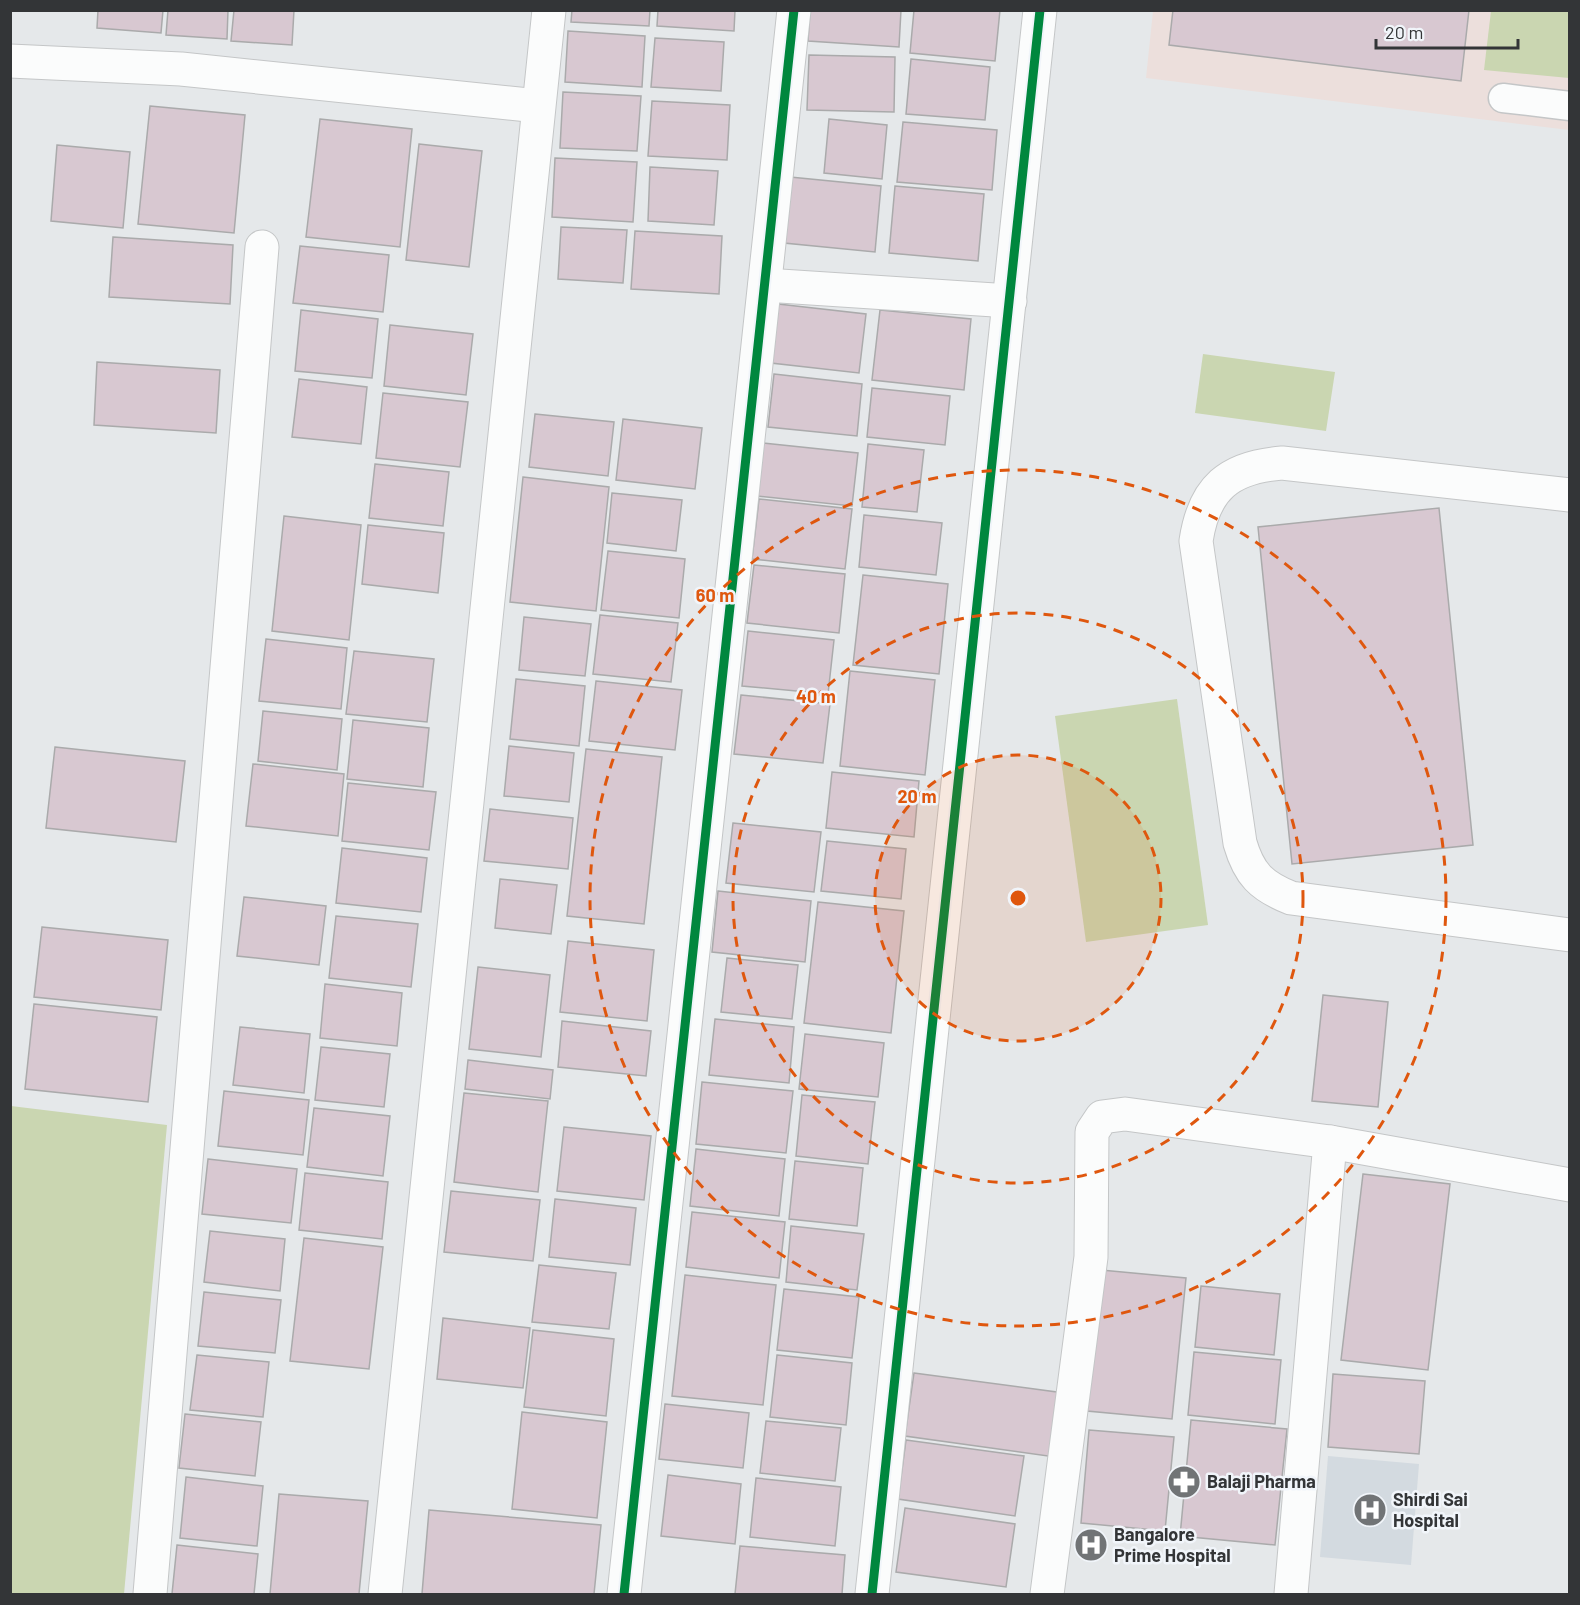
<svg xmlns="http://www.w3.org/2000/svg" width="1580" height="1605" viewBox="0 0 1580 1605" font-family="Barlow,sans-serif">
  <rect width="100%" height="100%" fill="#e5e8ea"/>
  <path fill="#d3dae0" d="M 1328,1456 L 1419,1464 L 1411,1565 L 1320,1557 Z"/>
  <path fill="#ecdfdc" d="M 1153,11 L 1569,11 L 1569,130 L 1146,78 Z"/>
  <g fill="#cad6b1">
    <path d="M 1491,11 L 1569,11 L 1569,78 L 1484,70 Z"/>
    <path d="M 1203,354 L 1335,372 L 1326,431 L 1195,413 Z"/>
    <path d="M 1177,699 L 1208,925 L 1086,942 L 1055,716 Z"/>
    <path d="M 11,1106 L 167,1125 L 124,1594 L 11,1594 Z"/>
  </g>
  <g fill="#d8c8d1" stroke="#aaaaab" stroke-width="1.5">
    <path d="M 98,10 L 163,10 L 161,33 L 97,28 Z"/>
    <path d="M 168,10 L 228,10 L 227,39 L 166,35 Z"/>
    <path d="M 234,10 L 294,10 L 292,45 L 231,41 Z"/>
    <path d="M 572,10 L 650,10 L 649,26 L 571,22 Z"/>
    <path d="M 658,10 L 735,10 L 734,31 L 657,26 Z"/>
    <path d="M 810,10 L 901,10 L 899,47 L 808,41 Z"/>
    <path d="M 914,10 L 1000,10 L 995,61 L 910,53 Z"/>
    <path d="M 1173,10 L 1469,10 L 1461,81 L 1169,45 Z"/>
    <path d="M 568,31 L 645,36 L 642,87 L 565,82 Z"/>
    <path d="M 655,38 L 724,42 L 721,91 L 651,87 Z"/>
    <path d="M 809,55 L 895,57 L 894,112 L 807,110 Z"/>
    <path d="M 911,59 L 990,67 L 985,120 L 906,114 Z"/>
    <path d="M 563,92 L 641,96 L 637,151 L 560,148 Z"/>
    <path d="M 652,101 L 730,105 L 727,160 L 648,156 Z"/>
    <path d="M 150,106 L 245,115 L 234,233 L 138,224 Z"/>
    <path d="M 320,119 L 412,129 L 400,247 L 306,237 Z"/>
    <path d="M 829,119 L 887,125 L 882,179 L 824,173 Z"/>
    <path d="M 903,122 L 997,130 L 992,190 L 897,182 Z"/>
    <path d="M 419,144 L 482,151 L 469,267 L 406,260 Z"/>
    <path d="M 57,145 L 130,152 L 123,228 L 51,221 Z"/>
    <path d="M 555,158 L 637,162 L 633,222 L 552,217 Z"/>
    <path d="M 650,167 L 718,171 L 714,225 L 648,221 Z"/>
    <path d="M 790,177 L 881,186 L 875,252 L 784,243 Z"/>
    <path d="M 895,186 L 984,194 L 978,261 L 889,253 Z"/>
    <path d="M 561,227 L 627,230 L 623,283 L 558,279 Z"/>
    <path d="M 635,231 L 722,236 L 719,294 L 631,289 Z"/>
    <path d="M 113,237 L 233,245 L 230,304 L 109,297 Z"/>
    <path d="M 300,246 L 389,255 L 383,312 L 293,303 Z"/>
    <path d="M 778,304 L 866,314 L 859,373 L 771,363 Z"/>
    <path d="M 301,310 L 378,319 L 372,378 L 295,371 Z"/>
    <path d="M 880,310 L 971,319 L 964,390 L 872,380 Z"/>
    <path d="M 390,325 L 473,334 L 466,395 L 384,386 Z"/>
    <path d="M 97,362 L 220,370 L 216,433 L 94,425 Z"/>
    <path d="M 774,374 L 862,384 L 857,436 L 768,427 Z"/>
    <path d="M 299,379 L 367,387 L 361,444 L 292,437 Z"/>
    <path d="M 872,388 L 950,396 L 945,445 L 867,437 Z"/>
    <path d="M 383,393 L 468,402 L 460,467 L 376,458 Z"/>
    <path d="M 535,414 L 614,422 L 608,476 L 529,467 Z"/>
    <path d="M 623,419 L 702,428 L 695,489 L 616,480 Z"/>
    <path d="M 763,443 L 858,453 L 852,506 L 757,496 Z"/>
    <path d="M 868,444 L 924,450 L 917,512 L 862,507 Z"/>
    <path d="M 375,464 L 449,472 L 443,526 L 369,518 Z"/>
    <path d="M 523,477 L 609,487 L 596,611 L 510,602 Z"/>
    <path d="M 612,493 L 682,500 L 676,551 L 607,543 Z"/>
    <path d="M 759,499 L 852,509 L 845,569 L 752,559 Z"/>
    <path d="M 1439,508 L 1473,845 L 1292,864 L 1258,527 Z"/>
    <path d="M 864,515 L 942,523 L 936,575 L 859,567 Z"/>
    <path d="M 284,516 L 361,525 L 349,640 L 272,631 Z"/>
    <path d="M 368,525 L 444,533 L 438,593 L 362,584 Z"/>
    <path d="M 608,551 L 685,559 L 679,618 L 601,610 Z"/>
    <path d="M 754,565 L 845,574 L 839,633 L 747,623 Z"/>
    <path d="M 863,575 L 948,584 L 939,674 L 853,665 Z"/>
    <path d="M 600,615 L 678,623 L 671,682 L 593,674 Z"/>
    <path d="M 524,617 L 591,624 L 585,676 L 519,670 Z"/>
    <path d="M 748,631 L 834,640 L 828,694 L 742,686 Z"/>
    <path d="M 266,639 L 347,648 L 341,709 L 259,701 Z"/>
    <path d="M 354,651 L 434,659 L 427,722 L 346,714 Z"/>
    <path d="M 850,671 L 935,680 L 925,775 L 840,766 Z"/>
    <path d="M 516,679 L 585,686 L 579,746 L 510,739 Z"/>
    <path d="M 596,681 L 682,690 L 675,750 L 589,741 Z"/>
    <path d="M 741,695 L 830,704 L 823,763 L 734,754 Z"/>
    <path d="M 263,711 L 342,719 L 337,770 L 258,761 Z"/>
    <path d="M 353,720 L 429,728 L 423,787 L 347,779 Z"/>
    <path d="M 509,746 L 574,753 L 569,802 L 504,796 Z"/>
    <path d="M 55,747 L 185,761 L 176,842 L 46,828 Z"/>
    <path d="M 586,749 L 662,757 L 644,924 L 567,916 Z"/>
    <path d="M 253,764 L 344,774 L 338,836 L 246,826 Z"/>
    <path d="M 832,772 L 919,781 L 914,837 L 826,828 Z"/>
    <path d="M 348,783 L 436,792 L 429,850 L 342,841 Z"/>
    <path d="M 490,809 L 573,818 L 568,869 L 484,861 Z"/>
    <path d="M 733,823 L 821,832 L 814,892 L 726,883 Z"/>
    <path d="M 827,841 L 906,849 L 901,899 L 821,891 Z"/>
    <path d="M 342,848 L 427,858 L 421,912 L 336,903 Z"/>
    <path d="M 500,879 L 557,885 L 551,934 L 495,928 Z"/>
    <path d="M 718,891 L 811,901 L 805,962 L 712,952 Z"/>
    <path d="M 244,897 L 326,906 L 319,965 L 237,956 Z"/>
    <path d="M 818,902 L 904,911 L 891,1033 L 804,1023 Z"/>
    <path d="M 336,916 L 418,924 L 411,987 L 329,978 Z"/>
    <path d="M 42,927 L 168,940 L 161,1010 L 34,997 Z"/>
    <path d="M 568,941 L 654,950 L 647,1021 L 560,1012 Z"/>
    <path d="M 727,958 L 798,965 L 792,1019 L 721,1012 Z"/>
    <path d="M 478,967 L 550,975 L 541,1057 L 469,1049 Z"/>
    <path d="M 325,984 L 402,993 L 397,1046 L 320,1038 Z"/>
    <path d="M 1323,995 L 1388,1002 L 1378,1107 L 1312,1101 Z"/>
    <path d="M 34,1004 L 157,1017 L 148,1102 L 25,1089 Z"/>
    <path d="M 715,1019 L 794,1027 L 789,1083 L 709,1075 Z"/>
    <path d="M 562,1021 L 651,1031 L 646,1076 L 558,1067 Z"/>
    <path d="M 240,1027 L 310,1034 L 304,1093 L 233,1085 Z"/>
    <path d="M 805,1034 L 884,1043 L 878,1097 L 799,1089 Z"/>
    <path d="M 321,1047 L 390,1054 L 384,1107 L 315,1100 Z"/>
    <path d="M 468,1060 L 553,1070 L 550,1099 L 465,1089 Z"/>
    <path d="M 702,1082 L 793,1091 L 786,1153 L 696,1144 Z"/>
    <path d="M 224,1091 L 309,1100 L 303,1155 L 218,1146 Z"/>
    <path d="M 464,1093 L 548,1101 L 538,1192 L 454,1182 Z"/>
    <path d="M 802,1095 L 875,1102 L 868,1164 L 796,1156 Z"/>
    <path d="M 314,1108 L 390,1116 L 383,1176 L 307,1167 Z"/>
    <path d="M 564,1127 L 651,1136 L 644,1200 L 557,1191 Z"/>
    <path d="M 696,1149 L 785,1159 L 779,1216 L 690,1206 Z"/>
    <path d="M 208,1159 L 297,1169 L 291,1223 L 202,1214 Z"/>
    <path d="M 795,1161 L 863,1168 L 857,1226 L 789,1219 Z"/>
    <path d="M 305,1173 L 388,1182 L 382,1239 L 299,1230 Z"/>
    <path d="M 1363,1174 L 1450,1184 L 1428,1370 L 1341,1360 Z"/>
    <path d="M 451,1191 L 540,1200 L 533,1261 L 444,1252 Z"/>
    <path d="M 555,1199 L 636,1208 L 630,1265 L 549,1257 Z"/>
    <path d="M 692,1212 L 785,1222 L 779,1278 L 686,1267 Z"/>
    <path d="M 791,1226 L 864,1234 L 857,1290 L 786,1282 Z"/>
    <path d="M 210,1231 L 285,1239 L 280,1291 L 204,1282 Z"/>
    <path d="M 304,1238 L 383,1247 L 369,1369 L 290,1361 Z"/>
    <path d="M 539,1265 L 616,1273 L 609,1329 L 532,1322 Z"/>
    <path d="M 1101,1270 L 1186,1278 L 1172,1419 L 1087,1411 Z"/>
    <path d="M 685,1275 L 776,1285 L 763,1405 L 672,1396 Z"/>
    <path d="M 1201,1286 L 1280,1294 L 1274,1355 L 1195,1347 Z"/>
    <path d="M 784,1289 L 859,1297 L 852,1358 L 777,1350 Z"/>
    <path d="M 204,1292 L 281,1300 L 275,1353 L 198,1346 Z"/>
    <path d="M 443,1318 L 530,1328 L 523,1388 L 437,1379 Z"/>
    <path d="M 533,1330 L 614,1339 L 606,1416 L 524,1407 Z"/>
    <path d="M 1194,1352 L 1281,1360 L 1275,1424 L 1188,1415 Z"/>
    <path d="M 197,1355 L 269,1362 L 263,1417 L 190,1410 Z"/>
    <path d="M 777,1355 L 852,1363 L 846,1425 L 770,1417 Z"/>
    <path d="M 914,1373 L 1064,1393 L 1055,1457 L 905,1436 Z"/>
    <path d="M 1333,1374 L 1425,1381 L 1419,1454 L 1328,1447 Z"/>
    <path d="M 665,1404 L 749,1413 L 743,1468 L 659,1459 Z"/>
    <path d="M 522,1412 L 607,1422 L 597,1518 L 512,1509 Z"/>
    <path d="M 185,1414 L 261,1422 L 255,1476 L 179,1468 Z"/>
    <path d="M 1191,1420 L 1287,1429 L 1275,1545 L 1180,1536 Z"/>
    <path d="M 766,1421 L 841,1428 L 835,1481 L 760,1473 Z"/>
    <path d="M 1089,1430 L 1174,1437 L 1165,1531 L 1081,1523 Z"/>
    <path d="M 906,1440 L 1024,1456 L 1015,1516 L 898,1499 Z"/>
    <path d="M 668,1475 L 741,1484 L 735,1544 L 661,1536 Z"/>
    <path d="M 186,1477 L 263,1486 L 257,1546 L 180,1538 Z"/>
    <path d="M 756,1478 L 841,1487 L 835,1546 L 750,1537 Z"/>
    <path d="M 279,1494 L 368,1501 L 359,1594 L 270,1594 Z"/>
    <path d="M 905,1508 L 1015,1524 L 1006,1587 L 896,1572 Z"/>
    <path d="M 429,1510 L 601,1525 L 594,1594 L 422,1594 Z"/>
    <path d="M 177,1545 L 258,1554 L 254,1594 L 172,1594 Z"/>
    <path d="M 740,1546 L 845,1555 L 842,1594 L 735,1594 Z"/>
  </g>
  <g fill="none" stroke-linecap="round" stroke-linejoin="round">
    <defs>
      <path id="lane" d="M 1503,98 L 1570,106"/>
      <g id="street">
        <path d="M 10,61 L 181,69 L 538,106"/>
        <path d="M 765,285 L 1010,301"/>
        <path d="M 1570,495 L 1282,463 C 1229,467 1204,488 1196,541 L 1240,843 C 1249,874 1261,886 1291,898 L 1570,935"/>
        <path d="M 150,1594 L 262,247"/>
        <path d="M 385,1594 L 549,10"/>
        <path d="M 624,1594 L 794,10"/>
        <path d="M 872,1594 L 1040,10"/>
        <path d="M 1047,1594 L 1091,1257 L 1092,1132 L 1102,1117 L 1125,1114 L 1330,1142 L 1570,1185"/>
        <path d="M 1291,1594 L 1330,1142"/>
      </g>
    </defs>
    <use href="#lane" stroke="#c4c6c7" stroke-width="31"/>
    <use href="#street" stroke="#c4c6c7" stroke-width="35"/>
    <use href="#lane" stroke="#fbfcfc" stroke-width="28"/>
    <use href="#street" stroke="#fbfcfc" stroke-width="33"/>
    <defs>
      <g id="cycleway">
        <path d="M 624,1594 L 794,10"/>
        <path d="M 872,1594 L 1040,10"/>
      </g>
    </defs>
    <use href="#cycleway" stroke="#f1f5fa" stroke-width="13"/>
    <use href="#cycleway" stroke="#00873e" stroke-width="9"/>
  </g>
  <circle cx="1018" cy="898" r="143" fill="#df570e" fill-opacity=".12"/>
  <g fill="none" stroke="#df570e" stroke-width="3" stroke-dasharray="10 8">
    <circle cx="1018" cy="898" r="143"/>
    <circle cx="1018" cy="898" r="285"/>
    <circle cx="1018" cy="898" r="428"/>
  </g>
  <defs>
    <symbol id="pharmacy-disc" viewBox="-11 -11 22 22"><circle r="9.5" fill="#717476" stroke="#f1f5fa"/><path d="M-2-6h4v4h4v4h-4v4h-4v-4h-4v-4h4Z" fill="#fff"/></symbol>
    <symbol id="hospital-disc" viewBox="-11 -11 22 22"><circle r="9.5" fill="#717476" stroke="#f1f5fa"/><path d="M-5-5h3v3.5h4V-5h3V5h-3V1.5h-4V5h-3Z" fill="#fff"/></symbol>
  </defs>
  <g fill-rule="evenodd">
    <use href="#pharmacy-disc" x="1165" y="1463" width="38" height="38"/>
    <use href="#hospital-disc" x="1351" y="1491" width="38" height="38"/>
    <use href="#hospital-disc" x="1072" y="1526" width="38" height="38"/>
  </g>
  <g text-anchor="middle" stroke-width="5" stroke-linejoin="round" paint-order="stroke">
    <g font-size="18" font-weight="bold" fill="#333537" stroke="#f1f5fa" text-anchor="start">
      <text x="1207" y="1488">Balaji Pharma</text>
      <text x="1393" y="1506">Shirdi Sai<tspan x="1393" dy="21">Hospital</tspan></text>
      <text x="1114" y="1541">Bangalore<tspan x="1114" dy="21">Prime Hospital</tspan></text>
    </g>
  </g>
  <circle cx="1018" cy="898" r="9" fill="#df570e" stroke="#f1f5fa" stroke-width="3"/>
  <g font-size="18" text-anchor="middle" font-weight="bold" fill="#df570e" stroke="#f1f5fa" stroke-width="5" stroke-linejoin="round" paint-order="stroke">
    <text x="715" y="602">60 m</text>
    <text x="816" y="703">40 m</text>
    <text x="917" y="803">20 m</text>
  </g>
  <rect width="1580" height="1605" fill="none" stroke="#333537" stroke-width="24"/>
  <path d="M1376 39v9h142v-9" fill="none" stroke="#333537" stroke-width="3"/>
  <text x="1385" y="39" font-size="18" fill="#333537" stroke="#f1f5fa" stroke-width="4.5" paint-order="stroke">20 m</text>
</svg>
